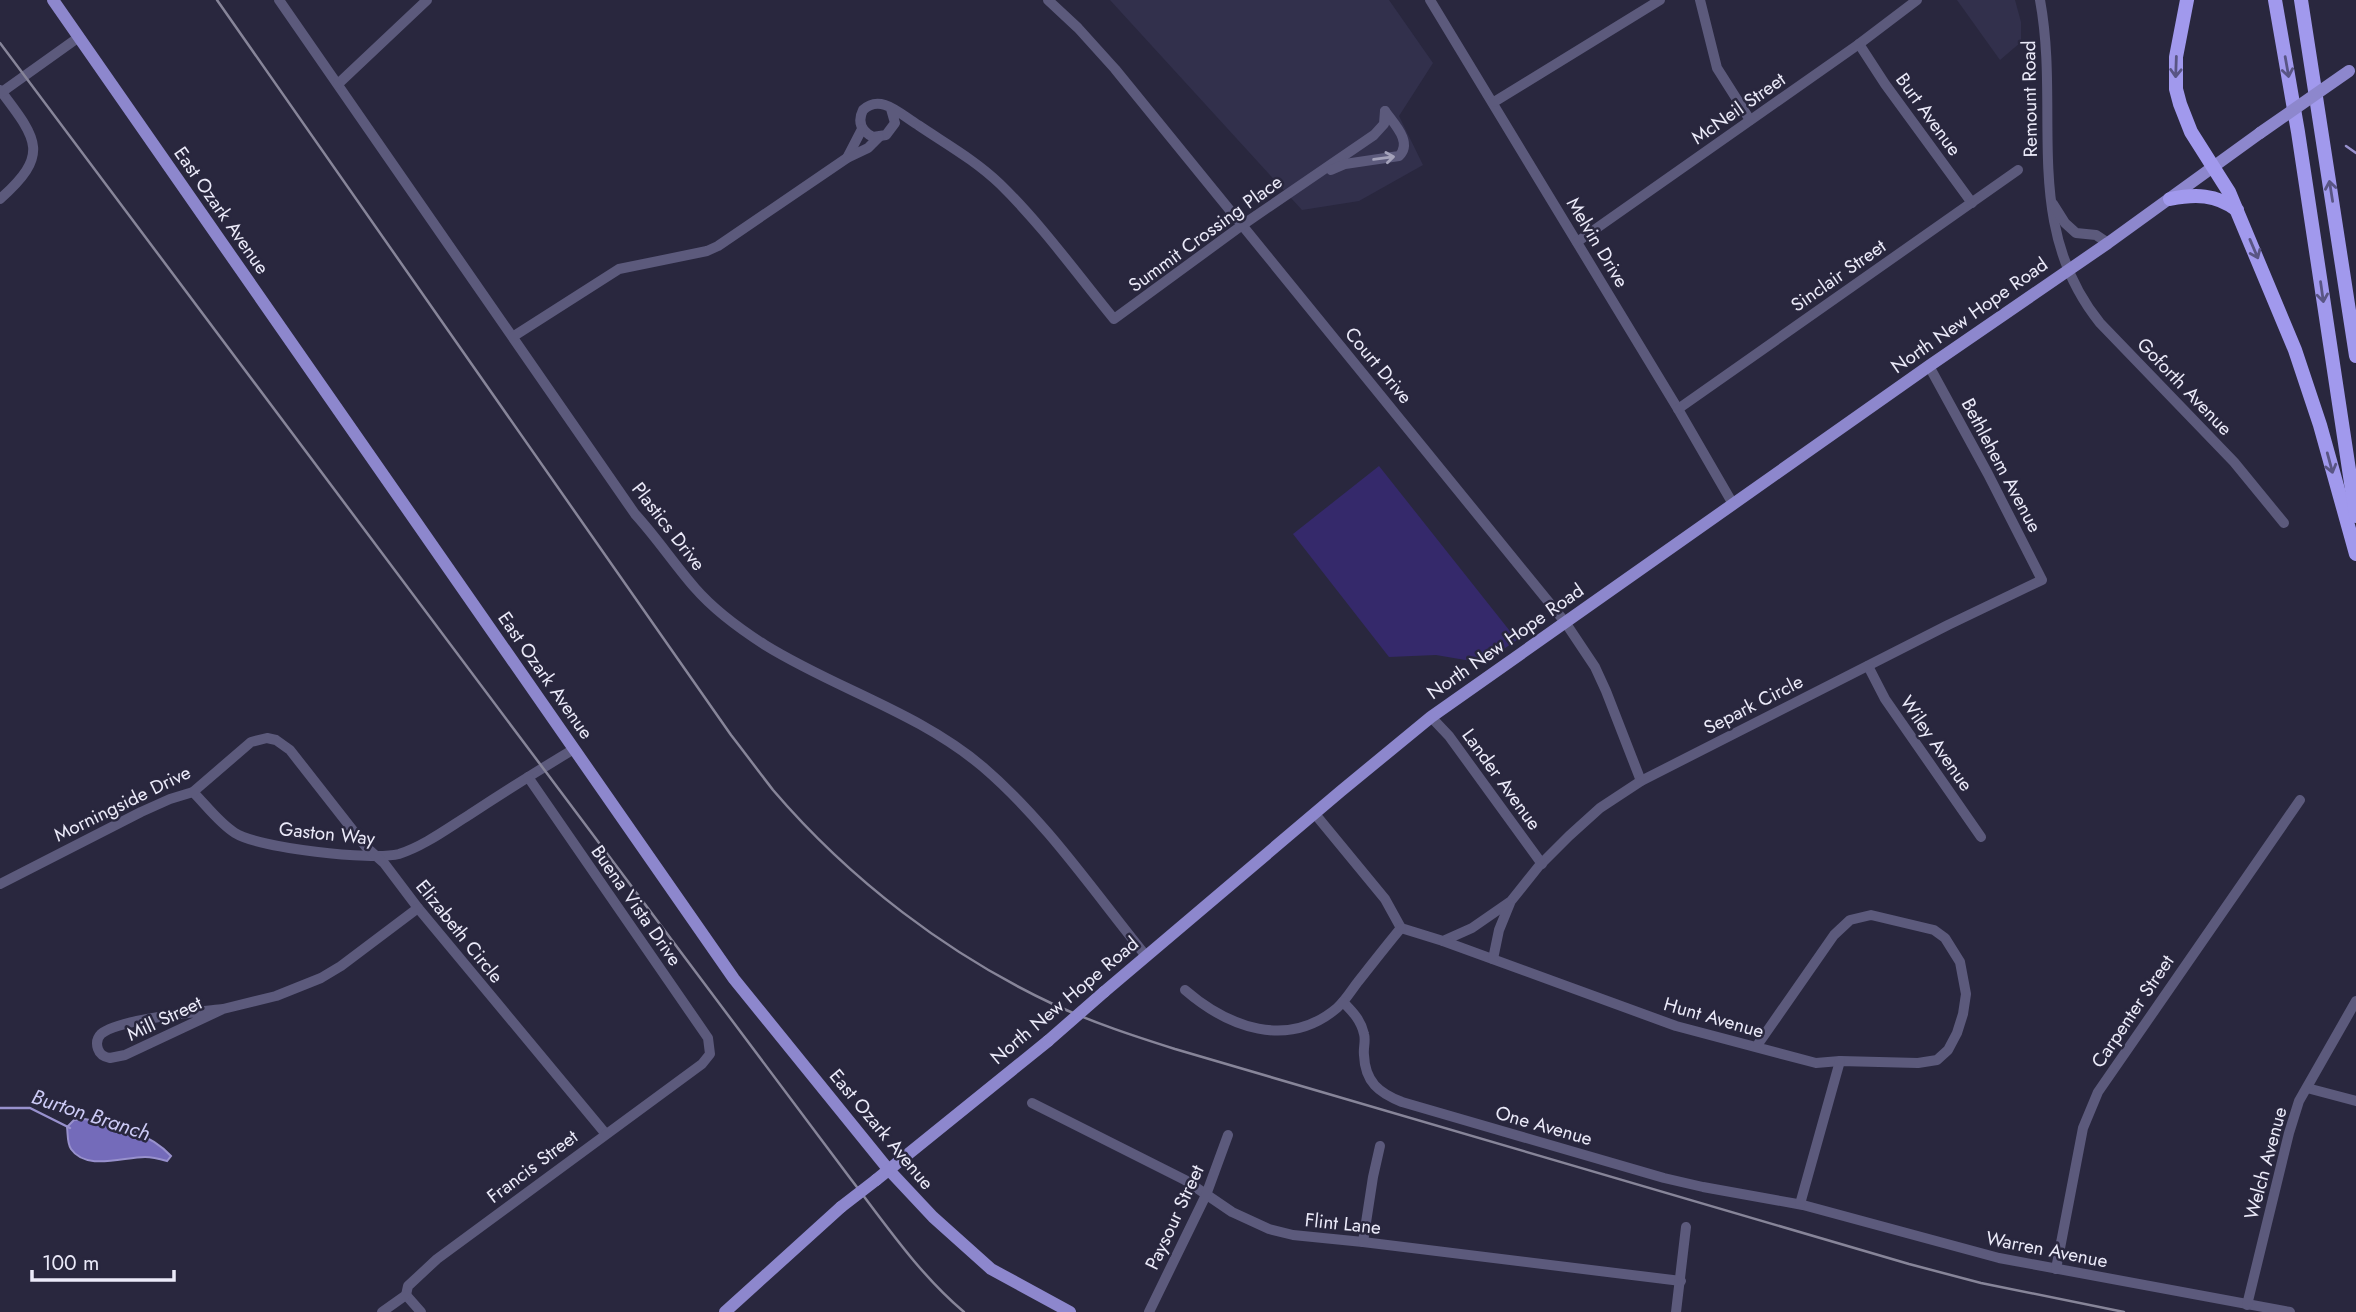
<svg xmlns="http://www.w3.org/2000/svg" width="2356" height="1312" viewBox="0 0 2356 1312" font-family="Jost,sans-serif">
  <rect width="100%" height="100%" fill="#29273e"/>
  <g fill="#32304c">
    <path d="M 1110,0 L 1389,0 L 1433,63 L 1399,116 L 1423,165 L 1359,201 L 1302,210 Z"/>
    <path d="M 1957,0 L 2015,0 L 2021,22 L 2021,42 L 2000,60 Z"/>
  </g>
  <path fill="#35296b" d="M 1379,466 L 1517,640 L 1483,663 L 1436,655 L 1389,657 L 1293,534 Z"/>
  <path fill="#746bba" stroke="#9891cd" stroke-width="2" d="M 85,1119 C 115,1125 149,1132 171,1156 L 167,1161 C 160,1159 152,1157 145,1157 C 123,1157 86,1171 71,1149 C 67,1143 68,1134 67,1127 L 74,1120 Z"/>
  <g fill="none" stroke-linecap="round" stroke-linejoin="round">
    <g stroke="#9891cd" stroke-width="2.5">
      <path d="M 2346,146 L 2356,153"/>
      <path d="M 0,1108 L 30,1108 L 70,1128"/>
    </g>
    <g stroke="#5c5a7c" stroke-width="10">
      <path d="M 279,0 L 635,514 C 657,538 674,564 695,588 C 715,611 740,629 765,645 C 836,689 918,712 983,767 C 1046,821 1094,892 1146,956"/>
      <path d="M 1048,0 L 1078,28 L 1115,69 L 1565,622 L 1595,667 L 1606,691 L 1641,781"/>
      <path d="M 1430,0 L 1678,409 L 1733,504"/>
      <path d="M 1700,0 L 1717,68 L 1750,120"/>
      <path d="M 2040,0 C 2061,113 2021,225 2100,323 L 2234,462 L 2284,523"/>
      <path d="M 1859,44 L 1885,84 L 1972,203"/>
      <path d="M 338,84 L 427,0"/>
      <path d="M 0,90 C 37,139 51,154 0,199"/>
      <path d="M 2,92 L 79,37"/>
      <path d="M 1494,102 L 1660,0"/>
      <path d="M 891,109 L 895,123 L 886,135 L 873,137 C 861,131 857,122 863,110 C 881,93 901,115 918,125 C 946,144 975,160 1000,184 C 1042,225 1077,274 1114,319 L 1241,226 L 1374,135 L 1384,124 L 1385,111"/>
      <path d="M 847,158 L 862,129"/>
      <path d="M 1331,170 L 1345,164 L 1399,156 C 1413,142 1394,124 1385,111"/>
      <path d="M 2053,204 L 2065,223 L 2076,233 L 2096,235 L 2108,243"/>
      <path d="M 1577,242 L 1859,44 L 1917,0"/>
      <path d="M 514,336 L 619,269 L 707,251 L 718,246 L 847,158 L 868,148 L 879,137"/>
      <path d="M 1678,409 L 2018,170"/>
      <path d="M 1868,666 L 1885,699 L 1981,837"/>
      <path d="M 1431,717 L 1449,736 L 1542,864"/>
      <path d="M 193,792 C 206,805 219,823 235,833 C 259,848 372,861 399,854 C 424,846 448,828 469,815 C 504,792 539,770 574,749"/>
      <path d="M 1315,814 L 1385,899 L 1401,928"/>
      <path d="M 0,884 L 141,812 L 170,799 L 193,792 L 251,742 L 267,738 L 276,740 L 290,750 L 366,847 L 384,863 L 418,908 L 605,1133"/>
      <path d="M 1401,928 L 1443,941 L 1472,928 L 1511,901 L 1539,866 L 1569,836 L 1600,808 L 1641,781 L 1948,625 L 2042,580 L 1988,474 L 1929,366"/>
      <path d="M 1443,941 L 1676,1026 L 1816,1063 L 1840,1061 L 1918,1063 L 1937,1060 L 1948,1050 L 1957,1033 L 1963,1014 L 1966,994 L 1960,962 L 1945,938 L 1934,930 L 1871,915 L 1850,920 L 1834,935 L 1756,1047"/>
      <path d="M 1493,959 L 1499,930 L 1510,903"/>
      <path d="M 1185,990 C 1228,1027 1287,1050 1337,1008 C 1345,1001 1351,991 1357,983 C 1372,964 1386,946 1401,928"/>
      <path d="M 1343,1002 C 1352,1011 1361,1020 1364,1034 C 1366,1041 1363,1048 1364,1055 C 1365,1082 1379,1093 1402,1102 L 1664,1178 L 1703,1187 L 1803,1205 L 1999,1258 L 2290,1312"/>
      <path d="M 223,1009 C 198,1012 118,1019 101,1034 C 97,1038 96,1043 98,1049 C 100,1055 104,1057 110,1058 L 125,1055 L 223,1009 L 276,996 L 321,978 L 341,966 L 418,908"/>
      <path d="M 2307,1088 L 2356,1101"/>
      <path d="M 1032,1103 L 1185,1180 L 1232,1212 L 1269,1229 L 1293,1235 L 1363,1242 L 1681,1281"/>
      <path d="M 1800,1204 L 1840,1061"/>
      <path d="M 1363,1242 L 1373,1177 L 1380,1146"/>
      <path d="M 2056,1269 L 2083,1128 L 2098,1092 L 2300,800"/>
      <path d="M 406,1295 L 421,1312"/>
      <path d="M 2247,1305 L 2289,1133 L 2299,1101 L 2356,1001"/>
      <path d="M 382,1312 L 406,1295 L 408,1286 L 437,1259 L 702,1064 L 710,1054 L 708,1038 L 528,777"/>
      <path d="M 1149,1312 L 1206,1195 L 1228,1135"/>
      <path d="M 1676,1312 L 1686,1227"/>
    </g>
    <g stroke="#8d87cd" stroke-width="12">
      <path d="M 53,0 L 734,979 L 888,1169 L 933,1217 L 991,1269 L 1070,1312"/>
      <path d="M 1104,992 L 1341,791 L 1431,717 L 1929,366 L 2108,243 L 2260,133"/>
      <path d="M 876,1180 L 1048,1041"/>
      <path d="M 725,1312 L 841,1207"/>
    </g>
    <g stroke="#a199ed" stroke-width="14">
      <path d="M 2187,0 L 2176,57 L 2176,89 L 2180,104 L 2191,132 L 2229,192 L 2295,350 L 2320,425 L 2356,554"/>
      <path d="M 2275,0 L 2298,132 L 2356,516"/>
      <path d="M 2301,0 L 2356,356"/>
      <path d="M 2170,199 C 2195,194 2216,194 2237,210"/>
    </g>
    <g stroke="#878599" stroke-width="2.5">
      <path d="M 217,0 L 731,735 C 745,753 759,772 773,790 C 849,879 948,955 1055,1005 C 1094,1023 1134,1036 1175,1049 L 1909,1264 L 1981,1283 L 2124,1312"/>
      <path d="M 0,43 L 850,1178 C 886,1225 919,1274 964,1312"/>
    </g>
    <g stroke="#8d87cd" stroke-width="12">
      <path d="M 2260,133 L 2349,71"/>
      <path d="M 1048,1041 L 1104,992"/>
      <path d="M 841,1207 L 876,1180"/>
    </g>
  </g>
  <defs><path id="oneway-shaft" d="M-6 0H5M1.5-3L5.5 0L1.5 3" fill="none" stroke-width="1.6" stroke-linecap="round" stroke-linejoin="round" transform="scale(1.75)"/></defs>
  <g stroke="#595584">
    <use href="#oneway-shaft" transform="translate(2176 67) rotate(92)"/>
    <use href="#oneway-shaft" transform="translate(2287 67) rotate(80)"/>
    <use href="#oneway-shaft" transform="translate(2331 191) rotate(-99)"/>
    <use href="#oneway-shaft" transform="translate(2254 249) rotate(67)"/>
    <use href="#oneway-shaft" transform="translate(2322 292) rotate(82)"/>
    <use href="#oneway-shaft" transform="translate(2330 463) rotate(75)"/>
  </g>
  <use stroke="#a4a2ba" href="#oneway-shaft" transform="translate(1384 158) rotate(-8)"/>
  <g text-anchor="middle" stroke-width="5" stroke-linejoin="round" paint-order="stroke">
    <g font-size="19" fill="#ebeaf9" stroke="#29273e">
      <text transform="translate(2029 99) rotate(-91)" y="7">Remount Road</text>
      <text transform="translate(1738 108) rotate(-35)" y="7">McNeil Street</text>
      <text transform="translate(1929 114) rotate(54)" y="7">Burt Avenue</text>
      <text transform="translate(222 210) rotate(55)" y="7">East Ozark Avenue</text>
      <text transform="translate(1205 233) rotate(-36)" y="7">Summit Crossing Place</text>
      <text transform="translate(1598 242) rotate(59)" y="7">Melvin Drive</text>
      <text transform="translate(1838 275) rotate(-35)" y="7">Sinclair Street</text>
      <text transform="translate(1969 315) rotate(-35)" y="7">North New Hope Road</text>
      <text transform="translate(1379 365) rotate(50)" y="7">Court Drive</text>
      <text transform="translate(2185 386) rotate(46)" y="7">Goforth Avenue</text>
      <text transform="translate(2002 465) rotate(62)" y="7">Bethlehem Avenue</text>
      <text transform="translate(669 526) rotate(52)" y="7">Plastics Drive</text>
      <text transform="translate(1505 641) rotate(-35)" y="7">North New Hope Road</text>
      <text transform="translate(546 675) rotate(55)" y="7">East Ozark Avenue</text>
      <text transform="translate(1753 704) rotate(-27)" y="7">Separk Circle</text>
      <text transform="translate(1937 743) rotate(55)" y="7">Wiley Avenue</text>
      <text transform="translate(1502 779) rotate(54)" y="7">Lander Avenue</text>
      <text transform="translate(122 803) rotate(-26)" y="7">Morningside Drive</text>
      <text transform="translate(327 833) rotate(6)" y="7">Gaston Way</text>
      <text transform="translate(637 905) rotate(55)" y="7">Buena Vista Drive</text>
      <text transform="translate(460 931) rotate(51)" y="7">Elizabeth Circle</text>
      <text transform="translate(1064 1000) rotate(-40)" y="7">North New Hope Road</text>
      <text transform="translate(2132 1011) rotate(-56)" y="7">Carpenter Street</text>
      <text transform="translate(1714 1017) rotate(16)" y="7">Hunt Avenue</text>
      <text transform="translate(164 1018) rotate(-25)" y="7">Mill Street</text>
      <text transform="translate(1544 1125) rotate(16)" y="7">One Avenue</text>
      <text transform="translate(882 1129) rotate(50)" y="7">East Ozark Avenue</text>
      <text transform="translate(2265 1163) rotate(-75)" y="7">Welch Avenue</text>
      <text transform="translate(532 1166) rotate(-37)" y="7">Francis Street</text>
      <text transform="translate(1174 1217) rotate(-65)" y="7">Paysour Street</text>
      <text transform="translate(1343 1223) rotate(6)" y="7">Flint Lane</text>
      <text transform="translate(2047 1249) rotate(11)" y="7">Warren Avenue</text>
    </g>
    <g font-size="21" font-style="italic" fill="#cdcbf6" stroke="#29273e">
      <text transform="translate(91 1115) rotate(18)" y="7">Burton Branch</text>
    </g>
  </g>
  <path d="M32 1270v10h142v-10" fill="none" stroke="#ebeaf9" stroke-width="3.5"/>
  <text x="42" y="1270" font-size="21" fill="#ebeaf9" stroke="#29273e" stroke-width="5" paint-order="stroke">100 m</text>
</svg>
